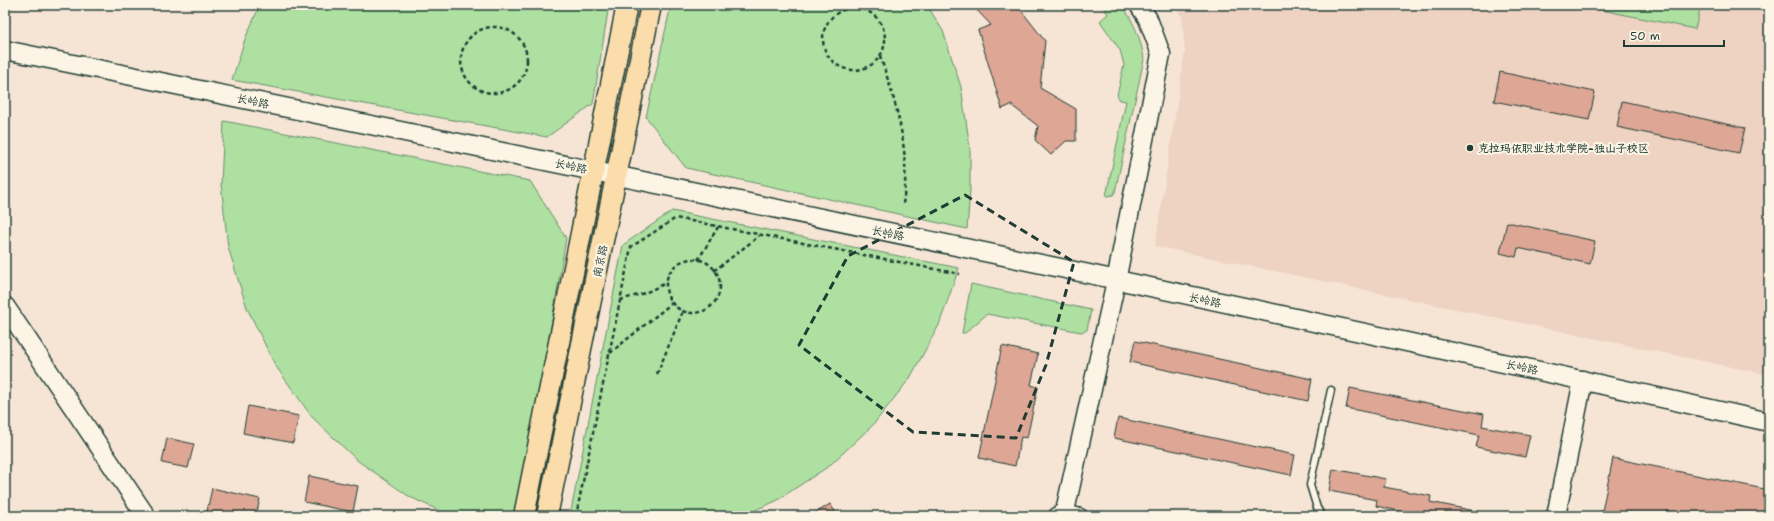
<svg xmlns="http://www.w3.org/2000/svg" width="1774" height="521" viewBox="0 0 1774 521" font-family="'Shantell Sans','LXGW WenKai TC',sans-serif">
  <rect width="100%" height="100%" fill="#f6e5d5"/>
  <filter id="ink" filterUnits="userSpaceOnUse"><feTurbulence type="fractalNoise" baseFrequency=".025" numOctaves="2"/><feDisplacementMap in="SourceGraphic" scale="8" xChannelSelector="R" yChannelSelector="G"/><feConvolveMatrix kernelMatrix="1 2 1 2 8 2 1 2 1" color-interpolation-filters="sRGB"/></filter>
  <g filter="url(#ink)">
    <path fill="#eed2c2" d="M 1174,5 L 1769,5 L 1769,375 L 1155,246 L 1185,51 L 1182,17 Z"/>
    <g fill="#aee0a1" stroke="#668e6a">
      <path d="M 260,5 L 609,5 L 593,104 L 547,137 L 232,80 L 245,39 Z"/>
      <path d="M 671,5 L 927,5 L 943,31 L 961,87 L 970,148 L 970,190 L 967,229 L 686,168 L 646,117 Z"/>
      <path d="M 1102,5 L 1122,5 C 1134,22 1141,39 1144,59 L 1115,192 L 1113,195 L 1106,196 L 1126,101 L 1120,100 L 1117,95 L 1124,65 L 1120,50 L 1100,21 L 1108,14 Z"/>
      <path d="M 1577,5 L 1701,5 L 1695,29 Z"/>
      <path d="M 224,121 L 530,181 L 566,238 L 519,516 L 451,516 L 410,497 L 358,461 L 312,417 L 275,365 L 247,308 L 228,247 L 221,184 Z"/>
      <path d="M 672,211 L 959,268 L 939,325 L 910,378 L 873,425 L 829,466 L 776,501 L 742,516 L 570,516 L 623,245 Z"/>
      <path d="M 971,284 L 1091,310 L 1087,330 L 1081,332 L 987,314 L 965,333 L 962,333 Z"/>
    </g>
    <g fill="#dda695" stroke="#1f3d34">
      <path d="M 972,5 L 1017,5 L 1045,41 L 1040,88 L 1076,109 L 1076,141 L 1066,141 L 1051,155 L 1035,140 L 1038,126 L 1011,105 L 1002,109 L 978,30 L 991,25 Z"/>
      <path d="M 1500,72 L 1595,92 L 1589,120 L 1494,101 Z"/>
      <path d="M 1622,101 L 1745,128 L 1739,153 L 1617,127 Z"/>
      <path d="M 1507,222 L 1595,241 L 1590,264 L 1518,248 L 1516,257 L 1500,253 Z"/>
      <path d="M 1135,341 L 1312,379 L 1308,401 L 1130,362 Z"/>
      <path d="M 1002,346 L 1038,354 L 1031,385 L 1038,387 L 1027,438 L 1021,437 L 1015,466 L 979,458 Z"/>
      <path d="M 1350,388 L 1484,414 L 1482,426 L 1530,435 L 1525,457 L 1476,447 L 1479,435 L 1346,408 Z"/>
      <path d="M 248,406 L 299,416 L 293,443 L 243,433 Z"/>
      <path d="M 1118,418 L 1295,455 L 1291,475 L 1114,438 Z"/>
      <path d="M 167,438 L 194,444 L 188,468 L 162,463 Z"/>
      <path d="M 1613,458 L 1769,490 L 1769,516 L 1689,516 L 1666,511 L 1665,516 L 1601,516 Z"/>
      <path d="M 1333,469 L 1386,479 L 1384,487 L 1431,496 L 1430,502 L 1475,511 L 1475,516 L 1422,516 L 1376,506 L 1377,500 L 1329,491 Z"/>
      <path d="M 309,476 L 358,486 L 353,512 L 304,502 Z"/>
      <path d="M 212,488 L 260,499 L 256,516 L 206,516 Z"/>
      <path d="M 830,504 L 838,516 L 811,516 Z"/>
    </g>
    <g fill="none" stroke-linecap="round" stroke-linejoin="round">
      <defs>
        <path id="lane" d="M 1322,516 L 1317,508 L 1310,485 L 1331,390"/>
        <path id="street" d="M 1065,511 L 1081,516"/>
        <g id="secondary">
          <path d="M 5,50 C 594,171 1183,290 1769,422"/>
          <path d="M 5,306 L 146,516"/>
          <path d="M 1058,516 L 1065,511 L 1116,281 L 1161,54 L 1148,19 L 1139,5"/>
          <path d="M 1556,516 L 1583,380"/>
        </g>
        <g id="primary">
          <path d="M 524,516 L 627,5"/>
          <path d="M 547,516 L 651,5"/>
        </g>
      </defs>
      <use href="#lane" stroke="#1f3d34" stroke-width="9"/>
      <use href="#street" stroke="#1f3d34" stroke-width="16"/>
      <use href="#secondary" stroke="#1f3d34" stroke-width="21"/>
      <use href="#primary" stroke="#1f3d34" stroke-width="23"/>
      <g stroke="#1f3d34" stroke-width="2.5" stroke-dasharray="4 3" stroke-linecap="butt">
        <circle cx="854" cy="39" r="31"/>
        <circle cx="494" cy="60" r="33"/>
        <path d="M 880,56 C 897,105 911,153 903,204"/>
        <circle cx="693" cy="286" r="27"/>
        <path d="M 698,260 L 718,227"/>
        <path d="M 714,271 L 759,236"/>
        <path d="M 620,300 L 645,293 L 666,283"/>
        <path d="M 610,353 L 672,303"/>
        <path d="M 657,374 L 683,311"/>
        <path d="M 576,516 L 631,247 L 676,218 L 960,274"/>
      </g>
      <use href="#lane" stroke="#fcf5e5" stroke-width="6"/>
      <use href="#street" stroke="#fcf5e5" stroke-width="13"/>
      <use href="#secondary" stroke="#fcf5e5" stroke-width="18"/>
      <use href="#primary" stroke="#fbddab" stroke-width="20"/>
    </g>
  </g>
  <path fill="none" stroke="#1f3d34" stroke-width="3" stroke-dasharray="8 5" stroke-linejoin="round" d="M 965,195 L 1074,262 L 1046,365 L 1016,438 L 913,432 L 799,345 L 848,256 Z"/>
  <circle fill="#1f3d34" stroke="#fcf5e5" stroke-width="1.5" cx="1470" cy="148" r="4"/>
  <g text-anchor="middle" stroke-width="4" stroke-linejoin="round" paint-order="stroke">
    <g font-size="11" fill="#1f3d34" stroke="#fcf5e5">
      <text transform="translate(253 101) rotate(12)" y="4">长岭路</text>
      <text transform="translate(571 166) rotate(12)" y="4">长岭路</text>
      <text transform="translate(888 233) rotate(12)" y="4">长岭路</text>
      <text transform="translate(600 261) rotate(-78)" y="4">南京路</text>
      <text transform="translate(1205 300) rotate(12)" y="4">长岭路</text>
      <text transform="translate(1522 367) rotate(12)" y="4">长岭路</text>
    </g>
    <g font-size="11" font-weight="bold" fill="#1f3d34" stroke="#fcf5e5" text-anchor="start">
      <text x="1478" y="152">克拉玛依职业技术学院-独山子校区</text>
    </g>
  </g>
  <rect width="1774" height="521" fill="none" stroke="#fcf5e5" stroke-width="20"/>
  <rect x="10" y="10" width="1754" height="501" fill="none" stroke="#1f3d34" stroke-width="1.5" filter="url(#ink)"/>
  <path d="M1624 40v6h100v-6" fill="none" stroke="#1f3d34" stroke-width="2"/>
  <text x="1630" y="40" font-size="12" fill="#1f3d34" stroke="#fcf5e5" stroke-width="3" paint-order="stroke">50 m</text>
</svg>
